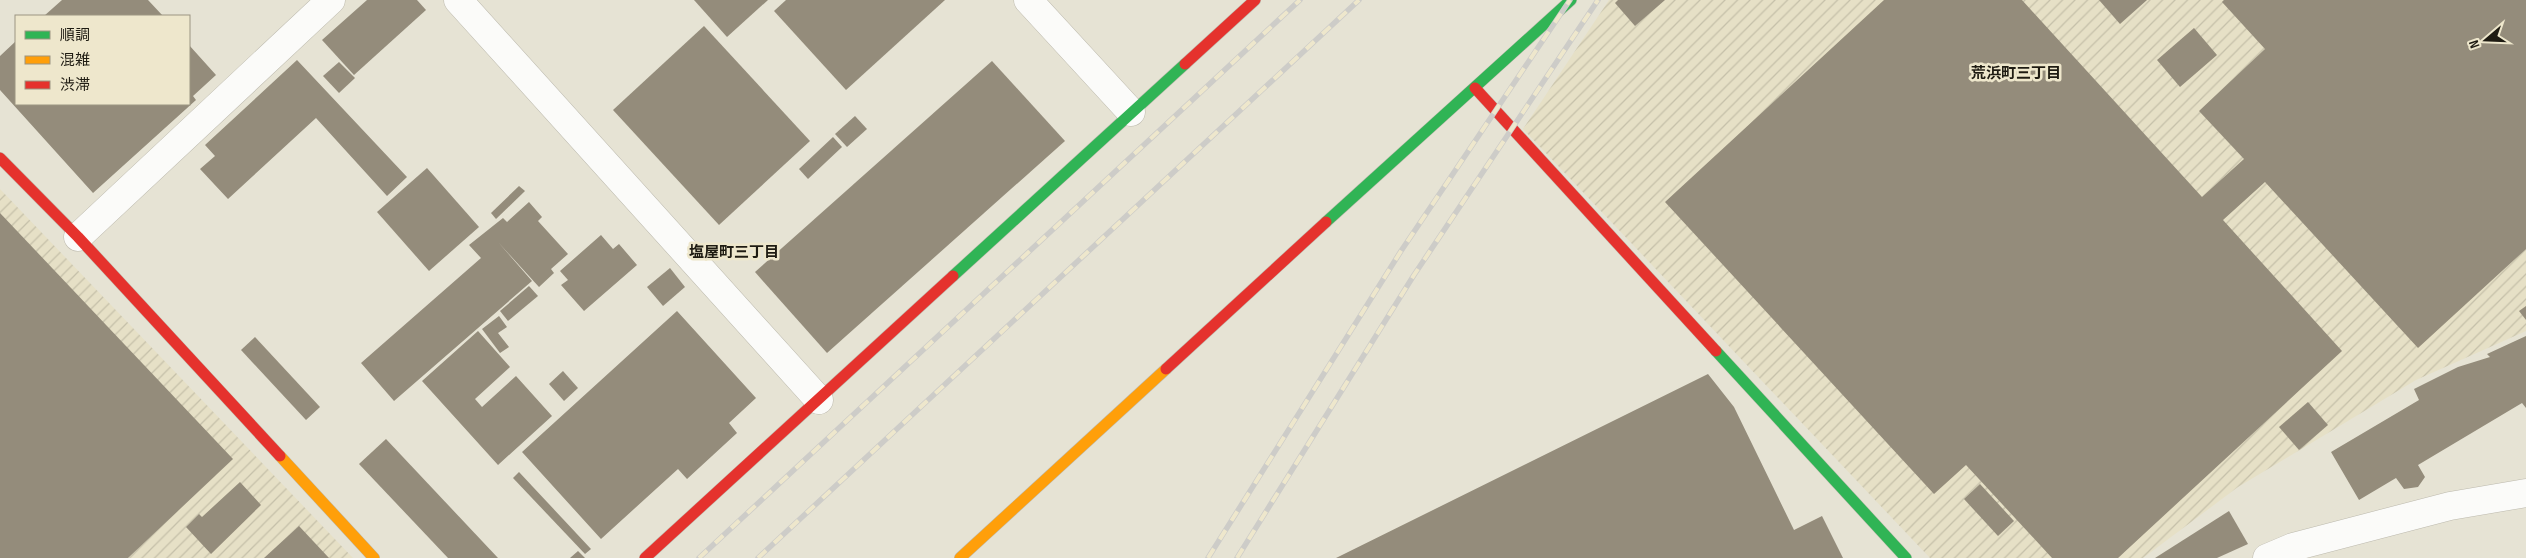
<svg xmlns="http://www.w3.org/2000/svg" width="2526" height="558" viewBox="0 0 2526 558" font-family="'Sofia Sans Condensed','Noto Sans JP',sans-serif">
  <defs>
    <pattern id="industrial-furrows" width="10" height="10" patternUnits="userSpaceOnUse" patternTransform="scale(1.25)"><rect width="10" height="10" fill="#e6e0c6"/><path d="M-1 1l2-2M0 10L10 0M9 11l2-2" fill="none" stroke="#c5c0a9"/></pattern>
  </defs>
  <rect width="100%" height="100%" fill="#e6e3d4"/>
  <g fill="url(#industrial-furrows)">
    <path d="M 1609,0 L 2526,0 L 2526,331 L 2416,380 L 2238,487 L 2143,558 L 1930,558 L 1523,129 Z"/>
    <path d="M 0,189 L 353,558 L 0,558 Z"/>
  </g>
  <g fill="#948c7b">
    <path d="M 62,0 L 148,0 L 163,16 L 44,16 Z"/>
    <path d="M 367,0 L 417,0 L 426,10 L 354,75 L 322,40 Z"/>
    <path d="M 694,0 L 768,0 L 727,37 Z"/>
    <path d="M 786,0 L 945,0 L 846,90 L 774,11 Z"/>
    <path d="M 1618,0 L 1665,0 L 1635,26 L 1615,3 Z"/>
    <path d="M 1884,0 L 2022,0 L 2202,197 L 2244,159 L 2199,111 L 2265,49 L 2222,2 L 2224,0 L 2526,0 L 2526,249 L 2418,348 L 2265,182 L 2223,220 L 2342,351 L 2118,558 L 2052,558 L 1966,465 L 1934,494 L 1665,202 Z"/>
    <path d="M 2099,0 L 2147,0 L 2120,24 Z"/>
    <path d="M 704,26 L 810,141 L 719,225 L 613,110 Z"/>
    <path d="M 2194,28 L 2217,55 L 2180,87 L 2157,60 Z"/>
    <path d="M 16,41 L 16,104 L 189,104 L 189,45 L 216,75 L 193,96 L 196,100 L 93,193 L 0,90 L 0,56 Z"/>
    <path d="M 297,60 L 407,177 L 387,196 L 316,118 L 228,199 L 200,169 L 215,156 L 205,145 Z"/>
    <path d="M 992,61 L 1065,141 L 827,353 L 755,272 Z"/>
    <path d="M 339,62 L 355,78 L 339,93 L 323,76 Z"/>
    <path d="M 855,116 L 867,129 L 847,147 L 835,134 Z"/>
    <path d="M 833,137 L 842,147 L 808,179 L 799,169 Z"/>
    <path d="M 427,168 L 479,227 L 429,271 L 377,212 Z"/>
    <path d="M 519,186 L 525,191 L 496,219 L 491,213 Z"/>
    <path d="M 529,202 L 542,217 L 538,221 L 568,254 L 551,269 L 554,273 L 539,287 L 498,242 L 532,281 L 394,401 L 361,363 L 481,258 L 469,245 L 503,218 L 507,222 Z"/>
    <path d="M 0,213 L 233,459 L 128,558 L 0,558 Z"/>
    <path d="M 601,235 L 613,249 L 619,244 L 637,265 L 584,311 L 561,285 L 568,280 L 560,271 Z"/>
    <path d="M 670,268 L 685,287 L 663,306 L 647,287 Z"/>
    <path d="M 529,286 L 538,296 L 508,321 L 500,311 Z"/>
    <path d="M 2526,306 L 2526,320 L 2519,311 Z"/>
    <path d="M 677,311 L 756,398 L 729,423 L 737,433 L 687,479 L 678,469 L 601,539 L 522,452 Z"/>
    <path d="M 499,316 L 507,327 L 498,333 L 509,347 L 500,353 L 482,329 Z"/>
    <path d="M 478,331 L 510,367 L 475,399 L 482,407 L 516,376 L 552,416 L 498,465 L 422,381 Z"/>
    <path d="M 2526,336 L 2526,408 L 2522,403 L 2418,465 L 2425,477 L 2418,487 L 2404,489 L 2396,478 L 2359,500 L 2331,452 L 2419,400 L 2414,389 L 2458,367 L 2490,357 L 2487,354 Z"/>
    <path d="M 255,337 L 320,407 L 306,420 L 241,350 Z"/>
    <path d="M 563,371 L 578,388 L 564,401 L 549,384 Z"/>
    <path d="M 1708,374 L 1734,407 L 1794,530 L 1822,516 L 1843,558 L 1336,558 Z"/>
    <path d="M 2308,402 L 2328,425 L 2299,450 L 2279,427 Z"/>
    <path d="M 386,439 L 498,558 L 448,558 L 359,464 Z"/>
    <path d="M 519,472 L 591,549 L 585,554 L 513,478 Z"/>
    <path d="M 240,482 L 261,505 L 211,554 L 186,527 L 199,514 L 202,517 Z"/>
    <path d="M 1980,484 L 2014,521 L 1998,536 L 1964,499 Z"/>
    <path d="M 2229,511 L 2248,544 L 2217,558 L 2155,558 Z"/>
    <path d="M 299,526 L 329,558 L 264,558 Z"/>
    <path d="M 578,551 L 585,558 L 570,558 Z"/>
  </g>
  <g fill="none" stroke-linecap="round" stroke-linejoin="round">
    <defs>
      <g id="street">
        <path d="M 458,0 L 819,400"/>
        <path d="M 1028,0 L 1131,112"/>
        <path d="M 78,237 L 331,0"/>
        <path d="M 2267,558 L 2293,547 L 2450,506 L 2526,493"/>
      </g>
      <g id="fast">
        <path d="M 1326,222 L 1571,0"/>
        <path d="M 953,276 L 1185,64"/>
        <path d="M 1716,351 L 1906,558"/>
      </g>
      <g id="slow">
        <path d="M 280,456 L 374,558"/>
        <path d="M 960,558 L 1166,369"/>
      </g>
      <g id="jam">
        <path d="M 1185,64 L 1255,0"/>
        <path d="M 1475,88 L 1716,351"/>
        <path d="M 0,158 L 78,237 L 280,456"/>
        <path d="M 1166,369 L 1326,222"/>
        <path d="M 645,558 L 953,276"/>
      </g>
    </defs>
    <use href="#street" stroke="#bcb9ad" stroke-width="29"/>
    <use href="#fast" stroke="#bcb9ad" stroke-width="12"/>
    <use href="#slow" stroke="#bcb9ad" stroke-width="12"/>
    <use href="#jam" stroke="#bcb9ad" stroke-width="12"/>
    <use href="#street" stroke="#fbfbf9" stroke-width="28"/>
    <use href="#fast" stroke="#30b455" stroke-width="11"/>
    <use href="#slow" stroke="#ff9f0a" stroke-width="11"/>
    <use href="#jam" stroke="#e5322d" stroke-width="11"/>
    <defs>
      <g id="rail">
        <path d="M 699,558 L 1300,0"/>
        <path d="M 758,558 L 1359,0"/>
        <path d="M 1208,558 L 1401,251 L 1570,0"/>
        <path d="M 1237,558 L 1414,275 L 1598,0"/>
      </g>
    </defs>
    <use href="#rail" stroke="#cdccc8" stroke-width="5.5"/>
    <use href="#rail" stroke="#eee7cc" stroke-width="4" stroke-dasharray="11" stroke-linecap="butt"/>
  </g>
  <g text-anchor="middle" stroke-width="5" stroke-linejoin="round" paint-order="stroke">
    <g font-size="15" font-weight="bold" fill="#1e1b12" stroke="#eee7cc">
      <text x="2016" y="78">荒浜町三丁目</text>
      <text x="734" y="257">塩屋町三丁目</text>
    </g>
  </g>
  <rect x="15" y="15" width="175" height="90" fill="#eee7cc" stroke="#9b9582"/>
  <rect x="25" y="31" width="25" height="8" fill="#30b455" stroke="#9b9582"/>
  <text x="60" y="40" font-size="15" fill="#1e1b12">順調</text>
  <rect x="25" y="56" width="25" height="8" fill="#ff9f0a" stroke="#9b9582"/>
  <text x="60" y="65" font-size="15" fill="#1e1b12">混雑</text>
  <rect x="25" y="81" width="25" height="8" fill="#e5322d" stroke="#9b9582"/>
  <text x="60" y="90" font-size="15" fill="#1e1b12">渋滞</text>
  <g transform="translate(2486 40) rotate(251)" stroke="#eee7cc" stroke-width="4" paint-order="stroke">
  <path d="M0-4L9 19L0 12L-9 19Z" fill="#1e1b12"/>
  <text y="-8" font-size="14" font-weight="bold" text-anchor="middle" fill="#1e1b12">N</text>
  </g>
</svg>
